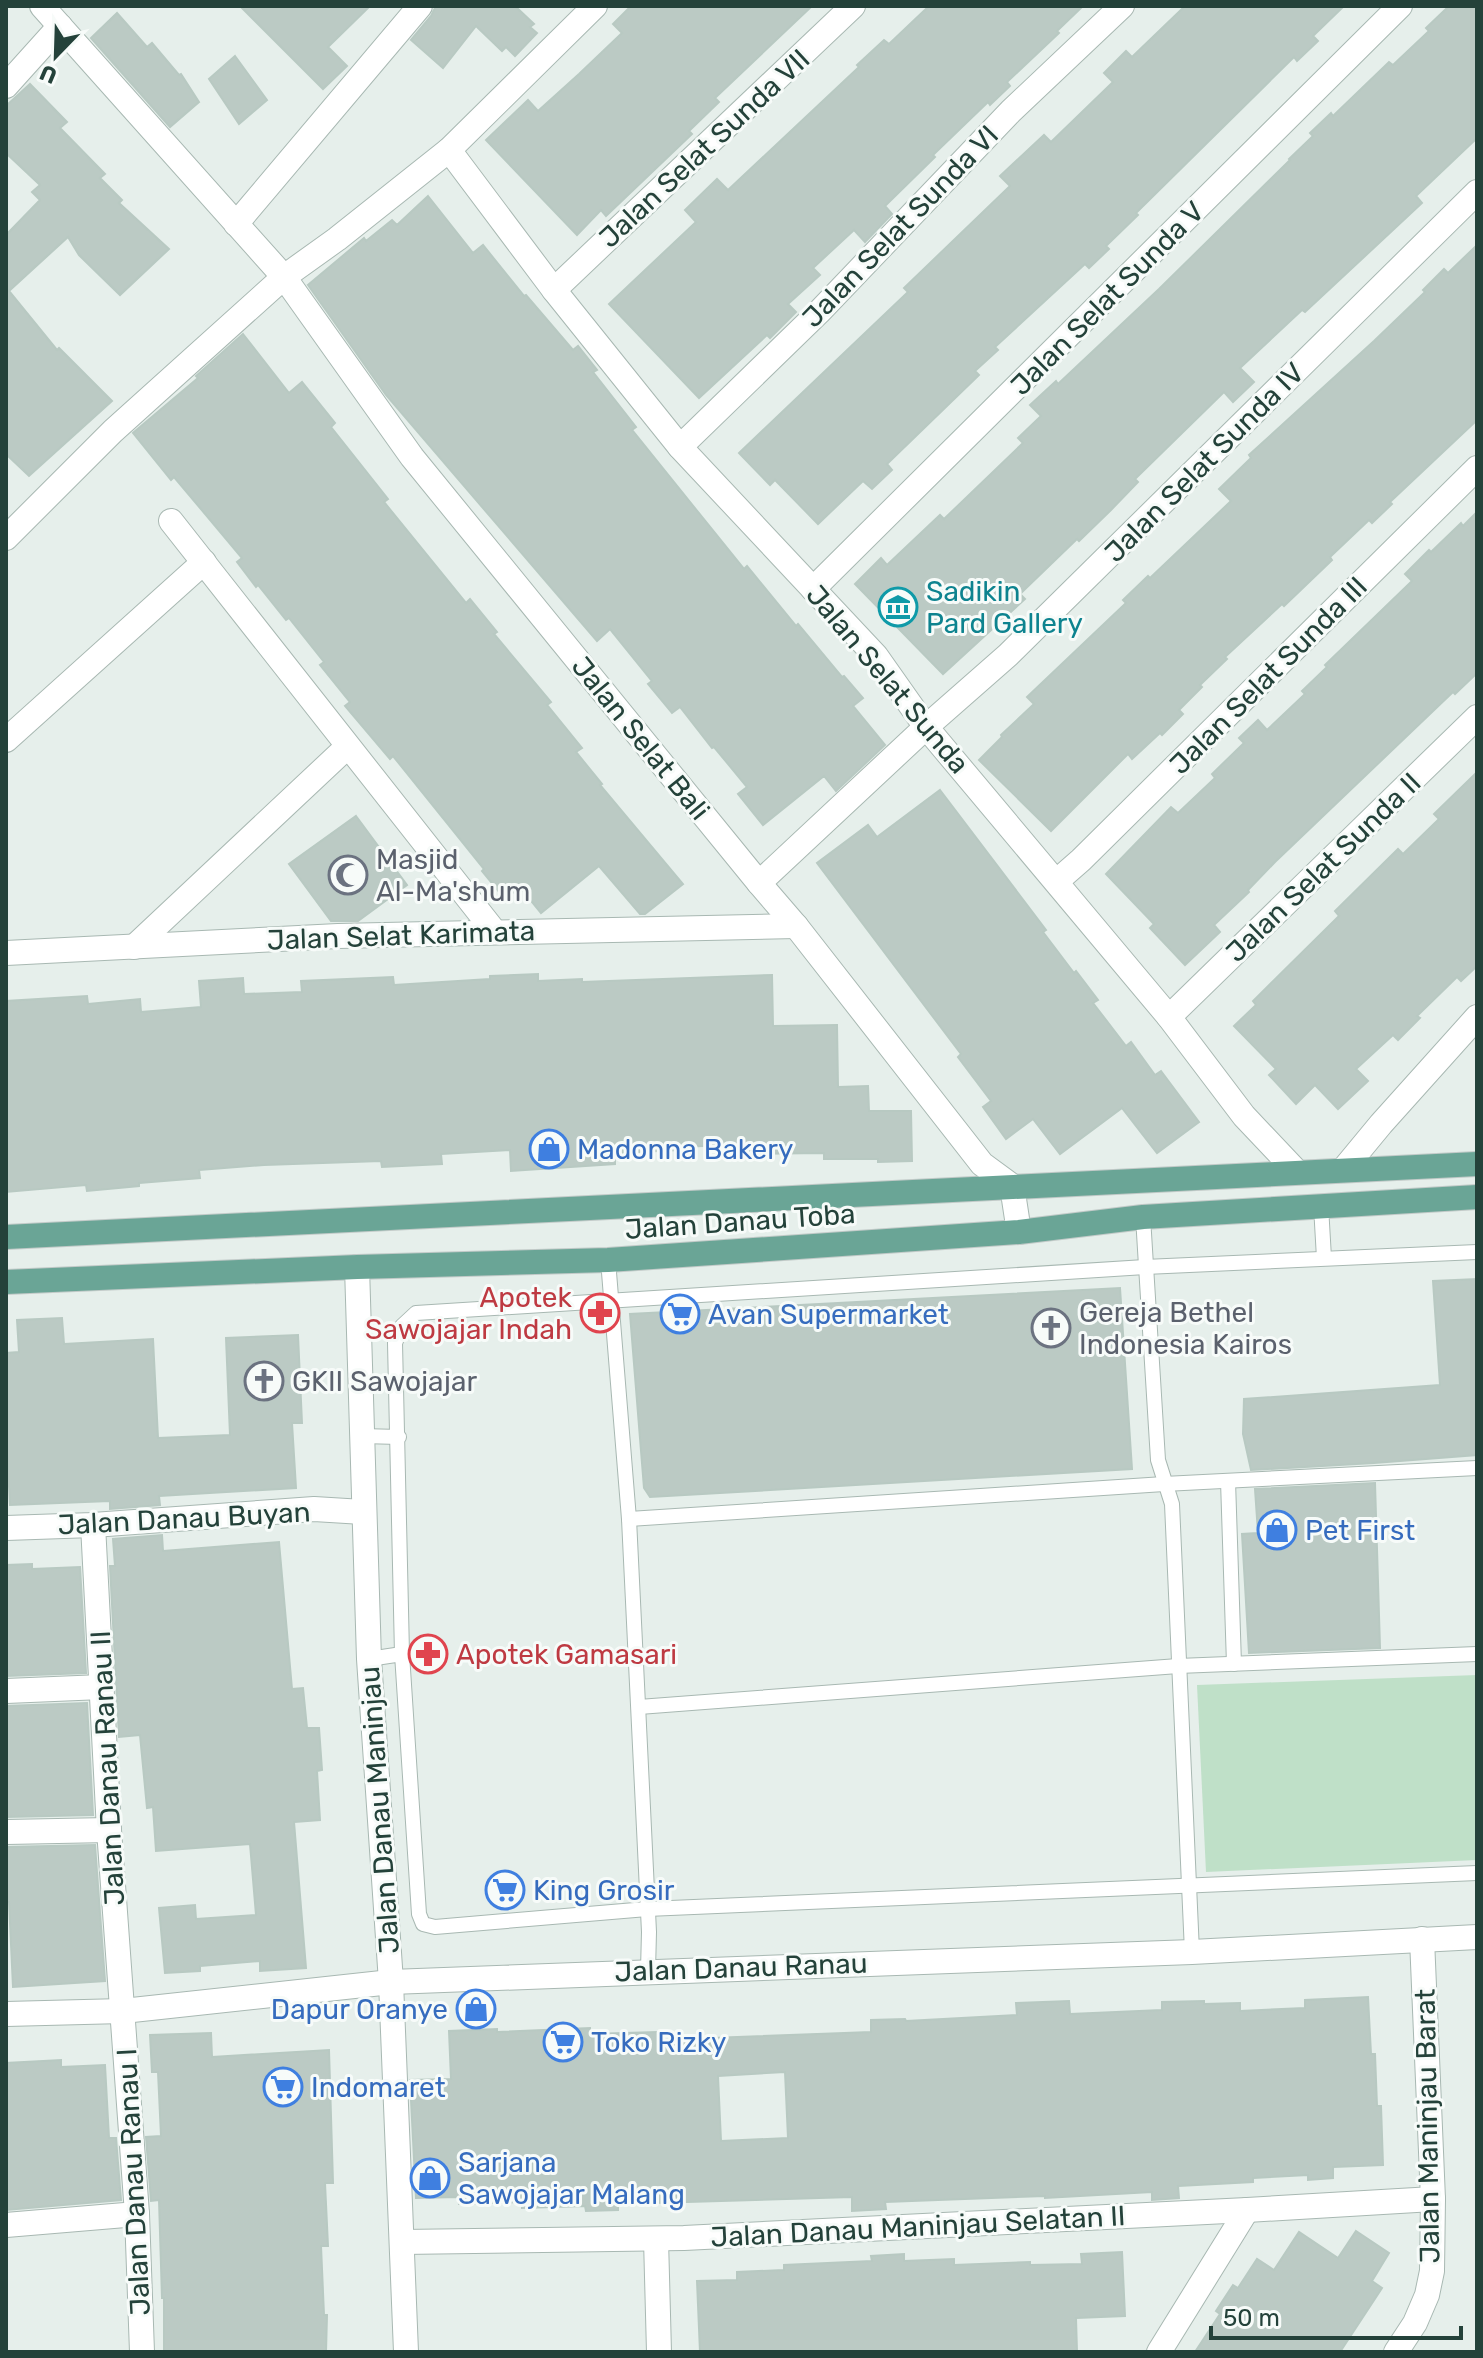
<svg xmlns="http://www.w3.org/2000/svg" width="1483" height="2358" viewBox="0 0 1483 2358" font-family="Rubik,sans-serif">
  <rect width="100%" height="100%" fill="#e6efeb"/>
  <path fill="#bfe0c8" d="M 1477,1675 L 1477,1860 L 1206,1872 L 1197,1685 Z"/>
  <g fill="#bbcac4" stroke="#b8c9c2" stroke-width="2" fill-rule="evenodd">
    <path d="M 240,6 L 370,6 L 328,47 L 347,66 L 323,89 Z"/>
    <path d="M 436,6 L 515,6 L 534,24 L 530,27 L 537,33 L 515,56 L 506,47 L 502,51 L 476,26 L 443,68 L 411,40 L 431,16 Z"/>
    <path d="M 631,6 L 812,6 L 715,98 L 719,102 L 689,131 L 692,134 L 606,216 L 601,210 L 577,235 L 486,140 L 528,100 L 538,111 L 579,74 L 622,33 L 613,24 Z"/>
    <path d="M 929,6 L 1083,6 L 1057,31 L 1059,33 L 1007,82 L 1010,86 L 990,105 L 988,102 L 933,155 L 935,157 L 885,206 L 892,214 L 865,242 L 854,230 L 813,268 L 820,275 L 788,304 L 796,312 L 770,338 L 767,335 L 699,398 L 609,304 L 696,222 L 685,210 L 717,179 L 728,190 L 859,67 L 857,65 L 884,40 L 889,44 Z"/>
    <path d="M 1185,6 L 1344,6 L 1313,36 L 1318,41 L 1297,61 L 1294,57 L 1136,213 L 1138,215 L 1106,246 L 1109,249 L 1089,268 L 1085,264 L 995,347 L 998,350 L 975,371 L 979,375 L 887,464 L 892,470 L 872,489 L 863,481 L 818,524 L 775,480 L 770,485 L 739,453 L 908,292 L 904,288 L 1010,186 L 1000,176 L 1044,135 L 1051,142 L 1113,82 L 1104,73 L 1126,51 L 1132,57 Z"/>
    <path d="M 1449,6 L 1477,6 L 1477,138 L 1416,196 L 1422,203 L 1305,312 L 1302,310 L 1240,368 L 1254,382 L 1233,402 L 1224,392 L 1135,479 L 1138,482 L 1111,510 L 1079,541 L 1077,539 L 1020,594 L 1025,599 L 943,674 L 855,584 L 881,558 L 887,565 L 940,515 L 944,519 L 1023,443 L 1018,438 L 1041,416 L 1030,405 L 1056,381 L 1058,384 L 1159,289 L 1290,160 L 1289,159 L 1313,136 L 1310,133 L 1331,113 L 1333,116 L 1389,62 L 1393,65 L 1429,31 L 1426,28 Z"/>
    <path d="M 117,13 L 147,47 L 152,43 L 179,75 L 181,74 L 199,102 L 170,127 L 91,38 Z"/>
    <path d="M 235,56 L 267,100 L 239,124 L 209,79 Z"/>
    <path d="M 30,84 L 67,122 L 60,128 L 105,174 L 100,178 L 122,200 L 119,203 L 169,249 L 120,295 L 79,255 L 68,237 L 9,291 L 57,350 L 59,348 L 112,401 L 29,476 L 6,454 L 6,235 L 40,200 L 32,192 L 40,185 L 6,153 L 6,106 Z"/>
    <path d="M 428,196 L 473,253 L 483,245 L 524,296 L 526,295 L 573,350 L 578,346 L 597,370 L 593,372 L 636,427 L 632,430 L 744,569 L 747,566 L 796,626 L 798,624 L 842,677 L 844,676 L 863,698 L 853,706 L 885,745 L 836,791 L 824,776 L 763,825 L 738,794 L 747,787 L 714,747 L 712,748 L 680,707 L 672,713 L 648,684 L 652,681 L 610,629 L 597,641 L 386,395 L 308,285 L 364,238 L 366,241 L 392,220 L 397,225 Z"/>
    <path d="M 1477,245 L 1477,420 L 1390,502 L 1392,504 L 1372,523 L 1369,520 L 1330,557 L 1332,560 L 1284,606 L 1282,604 L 1225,657 L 1227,659 L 1200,685 L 1202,687 L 1179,710 L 1183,714 L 1162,735 L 1160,733 L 1132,759 L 1128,754 L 1051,831 L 979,760 L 1002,737 L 1001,735 L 1034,704 L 1027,697 L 1126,603 L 1123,600 L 1148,576 L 1150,578 L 1231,501 L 1219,489 L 1251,458 L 1249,455 L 1374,341 L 1425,292 L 1423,290 L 1444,269 L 1448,273 Z"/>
    <path d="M 243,334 L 289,393 L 302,382 L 335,423 L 331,427 L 388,499 L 384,502 L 466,603 L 470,599 L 497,632 L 494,634 L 551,702 L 547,705 L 582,748 L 576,752 L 602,784 L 600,785 L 683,884 L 645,914 L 640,914 L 599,866 L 541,913 L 520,887 L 505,899 L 482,871 L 484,869 L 393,756 L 390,759 L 345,706 L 350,702 L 320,665 L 324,662 L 289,618 L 286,620 L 258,585 L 256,587 L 237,562 L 242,558 L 174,477 L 171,480 L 133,433 L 198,378 L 196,376 Z"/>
    <path d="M 1477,512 L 1477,673 L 1455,694 L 1453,692 L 1275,862 L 1248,890 L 1249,892 L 1214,925 L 1220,932 L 1185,965 L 1150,928 L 1154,924 L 1106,874 L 1171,807 L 1178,813 L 1215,778 L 1212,774 L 1244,743 L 1239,738 L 1258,720 L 1267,730 L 1305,694 L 1302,691 L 1327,667 L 1325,665 L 1412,581 L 1405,574 L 1429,550 L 1431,552 L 1461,523 L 1463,526 Z"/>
    <path d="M 1477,772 L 1477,966 L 1461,981 L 1457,977 L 1417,1016 L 1420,1018 L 1398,1040 L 1393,1035 L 1356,1069 L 1368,1081 L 1338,1109 L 1315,1085 L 1296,1104 L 1269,1075 L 1276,1069 L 1234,1026 L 1256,1005 L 1253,1001 L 1339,916 L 1335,911 L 1398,849 L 1403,854 L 1439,819 L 1434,814 Z"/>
    <path d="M 940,790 L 1046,930 L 1043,932 L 1074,973 L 1076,971 L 1098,1000 L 1093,1003 L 1126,1046 L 1131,1042 L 1155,1075 L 1161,1071 L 1199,1122 L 1157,1153 L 1122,1108 L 1060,1154 L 1033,1119 L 1006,1139 L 983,1107 L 991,1101 L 958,1057 L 961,1054 L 817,863 L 868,825 L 877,837 Z"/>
    <path d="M 356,816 L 407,885 L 358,921 L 331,921 L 289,864 Z"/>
    <path d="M 538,974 L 538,981 L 582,979 L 582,982 L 772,975 L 773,1026 L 837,1025 L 838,1087 L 868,1086 L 869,1111 L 911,1111 L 912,1161 L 878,1162 L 878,1159 L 824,1159 L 824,1153 L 750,1154 L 750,1144 L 680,1147 L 680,1150 L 615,1153 L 615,1164 L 511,1171 L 510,1150 L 441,1154 L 442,1164 L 382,1167 L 381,1161 L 264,1165 L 199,1170 L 200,1178 L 139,1183 L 139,1186 L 87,1191 L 86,1185 L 6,1192 L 6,1001 L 87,996 L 88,1004 L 140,999 L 141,1012 L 201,1007 L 199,981 L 243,978 L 244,994 L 302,992 L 301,981 L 393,977 L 394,985 L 490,979 L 490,976 Z"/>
    <path d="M 1477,1279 L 1477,1455 L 1374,1463 L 1251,1470 L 1243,1434 L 1244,1399 L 1440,1385 L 1433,1281 Z"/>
    <path d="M 1120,1288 L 1132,1469 L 650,1497 L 644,1488 L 630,1314 Z"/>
    <path d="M 62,1318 L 64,1344 L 153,1339 L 158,1438 L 230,1435 L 226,1338 L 298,1335 L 302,1423 L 292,1423 L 296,1488 L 159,1496 L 160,1505 L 110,1509 L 110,1501 L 10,1505 L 6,1430 L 6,1353 L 19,1352 L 17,1320 Z"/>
    <path d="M 1375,1483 L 1380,1648 L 1249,1653 L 1242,1534 L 1258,1533 L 1255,1489 Z"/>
    <path d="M 162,1535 L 163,1551 L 279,1542 L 292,1689 L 303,1688 L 307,1728 L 319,1728 L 322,1770 L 317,1771 L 320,1820 L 294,1822 L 306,1968 L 260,1971 L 260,1961 L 200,1966 L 200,1971 L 165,1973 L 159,1908 L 195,1905 L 196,1919 L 256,1915 L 250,1844 L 156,1851 L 153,1807 L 147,1808 L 140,1735 L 119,1737 L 110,1566 L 115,1566 L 113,1539 Z"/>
    <path d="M 32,1564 L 32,1569 L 80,1567 L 86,1673 L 6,1676 L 6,1565 Z"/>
    <path d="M 87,1703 L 93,1815 L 6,1817 L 6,1706 Z"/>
    <path d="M 95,1845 L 105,1981 L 13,1987 L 9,1902 L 6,1902 L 6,1847 Z"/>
    <path d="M 1368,1997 L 1371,2054 L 1375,2054 L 1377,2106 L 1381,2106 L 1383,2165 L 1333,2167 L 1333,2178 L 1308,2180 L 1308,2175 L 1253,2178 L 1253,2182 L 1178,2186 L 1179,2198 L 1152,2200 L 1152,2192 L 1045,2198 L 1045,2196 L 885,2202 L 886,2209 L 852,2211 L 852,2197 L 618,2204 L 618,2210 L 586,2211 L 585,2206 L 522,2208 L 522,2202 L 459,2204 L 458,2197 L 416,2198 L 410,2080 L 451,2079 L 449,2031 L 497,2029 L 497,2032 L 590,2028 L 590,2034 L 657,2032 L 657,2040 L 871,2032 L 871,2020 L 905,2019 L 906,2021 L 1017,2015 L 1016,2003 L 1069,2001 L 1070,2014 L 1162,2010 L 1162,2002 L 1204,2001 L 1204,2004 L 1240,2003 L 1240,2011 L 1305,2008 L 1305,2000 ZM 785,2072 L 788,2138 L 721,2141 L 718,2076 Z"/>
    <path d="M 211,2033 L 212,2057 L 329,2050 L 333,2183 L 325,2183 L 328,2246 L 321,2246 L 324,2315 L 327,2315 L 326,2352 L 164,2352 L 164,2298 L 162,2298 L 159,2200 L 151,2201 L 146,2137 L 161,2136 L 158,2072 L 152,2072 L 150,2035 Z"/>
    <path d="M 61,2060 L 61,2067 L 105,2065 L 109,2138 L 116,2138 L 121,2200 L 6,2210 L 6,2063 Z"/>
    <path d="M 1356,2231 L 1389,2253 L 1372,2281 L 1382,2288 L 1340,2352 L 1195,2352 L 1220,2314 L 1216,2311 L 1233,2285 L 1238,2288 L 1257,2259 L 1274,2270 L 1299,2232 L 1338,2258 Z"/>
    <path d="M 1122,2252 L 1125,2316 L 1076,2318 L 1077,2352 L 700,2352 L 697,2281 L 737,2280 L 737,2272 L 784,2270 L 784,2265 L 872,2261 L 871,2256 L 904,2254 L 904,2261 L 954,2259 L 954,2265 L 1030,2262 L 1030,2265 L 1082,2264 L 1081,2254 Z"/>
  </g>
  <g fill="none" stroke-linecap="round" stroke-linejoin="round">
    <defs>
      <g id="service">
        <path d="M 1321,1206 L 1324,1258"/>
        <path d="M 1143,1217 L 1158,1460 L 1172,1504 L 1192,1952"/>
        <path d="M 608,1260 L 629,1519 L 649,1932 L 648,1970"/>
        <path d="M 362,1436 L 399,1437"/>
        <path d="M 1228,1481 L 1234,1664"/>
        <path d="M 629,1519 L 1164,1484 L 1477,1468"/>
        <path d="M 402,1654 L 395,1343 L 402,1326 L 416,1313 L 1145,1267 L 1477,1252"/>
        <path d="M 369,1659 L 402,1654 L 419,1914 L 423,1924 L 435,1927 L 647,1909 L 1477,1873"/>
        <path d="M 639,1707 L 1178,1666 L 1477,1654"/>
      </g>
      <g id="minor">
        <path d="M 42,6 L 284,277"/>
        <path d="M 6,86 L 60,26"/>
        <path d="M 449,150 L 554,290 L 680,447 L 876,656 L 926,727 L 1169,1017 L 1244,1116 L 1296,1171"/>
        <path d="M 236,224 L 420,6"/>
        <path d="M 554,290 L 853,6"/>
        <path d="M 680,447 L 819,312 L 1011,111 L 1122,6"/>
        <path d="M 171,521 L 494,931"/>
        <path d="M 6,538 L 113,431 L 284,277 L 337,239 L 449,150 L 595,6"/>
        <path d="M 813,589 L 1400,6"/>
        <path d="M 6,740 L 204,562"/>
        <path d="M 1057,881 L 1081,860 L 1477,468"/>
        <path d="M 759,883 L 926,727 L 1008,655 L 1477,192"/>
        <path d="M 134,947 L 347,747"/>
        <path d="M 6,953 L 338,936 L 796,926"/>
        <path d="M 1169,1017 L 1477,717"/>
        <path d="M 1343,1170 L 1381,1124 L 1477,1017"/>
        <path d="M 357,1267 L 369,1659 L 391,1982 L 406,2352"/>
        <path d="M 93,1525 L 109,1830 L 137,2214 L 142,2352"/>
        <path d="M 6,1528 L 93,1525 L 314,1509 L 363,1512"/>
        <path d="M 6,1691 L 102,1687"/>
        <path d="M 6,1832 L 109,1830"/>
        <path d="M 6,2014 L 123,2011 L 391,1982 L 1192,1952 L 1477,1937"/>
        <path d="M 6,2225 L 137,2214"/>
        <path d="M 656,2239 L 659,2352"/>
        <path d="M 402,2242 L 684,2238 L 1247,2210 L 1433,2199"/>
        <path d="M 1159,2352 L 1247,2210"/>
        <path d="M 1396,2352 L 1415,2323 L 1427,2295 L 1432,2271 L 1433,2199 L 1422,1939"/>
      </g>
      <path id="tertiary" d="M 284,277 L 412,457 L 759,883 L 796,926 L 982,1164 L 1012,1186 L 1019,1232"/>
      <g id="primary">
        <path d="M 6,1237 L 1477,1164"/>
        <path d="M 6,1282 L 357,1267 L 608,1260 L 1019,1232 L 1143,1217 L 1477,1197"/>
      </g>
    </defs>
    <use href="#service" stroke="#a8b8b2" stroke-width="16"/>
    <use href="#minor" stroke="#a8b8b2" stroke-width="26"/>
    <use href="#tertiary" stroke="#a8b8b2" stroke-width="26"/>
    <use href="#primary" stroke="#c2cac8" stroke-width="26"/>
    <use href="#service" stroke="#fff" stroke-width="14"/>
    <use href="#minor" stroke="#fff" stroke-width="24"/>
    <use href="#tertiary" stroke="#fff" stroke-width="24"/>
    <use href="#primary" stroke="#6aa596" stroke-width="24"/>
  </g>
  <defs>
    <symbol id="museum-ring" viewBox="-11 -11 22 22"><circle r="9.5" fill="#f7fbf9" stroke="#0f9aa8" stroke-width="1.5"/><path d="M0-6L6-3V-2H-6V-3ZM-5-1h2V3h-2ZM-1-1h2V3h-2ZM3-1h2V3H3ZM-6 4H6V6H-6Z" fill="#0f9aa8"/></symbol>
    <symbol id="mosque-ring" viewBox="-11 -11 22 22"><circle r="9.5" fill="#f7fbf9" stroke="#6b7280" stroke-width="1.5"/><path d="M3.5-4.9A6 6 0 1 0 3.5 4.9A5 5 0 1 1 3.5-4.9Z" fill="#6b7280"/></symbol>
    <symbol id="shop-ring" viewBox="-11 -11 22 22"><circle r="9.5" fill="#f7fbf9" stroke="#3f7fe0" stroke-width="1.5"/><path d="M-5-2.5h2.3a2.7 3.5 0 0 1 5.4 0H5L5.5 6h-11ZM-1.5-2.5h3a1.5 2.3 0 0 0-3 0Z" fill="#3f7fe0"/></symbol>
    <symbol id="pharmacy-ring" viewBox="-11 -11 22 22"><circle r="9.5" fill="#f7fbf9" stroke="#e0444e" stroke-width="1.5"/><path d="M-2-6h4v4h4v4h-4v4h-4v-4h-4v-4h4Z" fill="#e0444e"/></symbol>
    <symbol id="supermarket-ring" viewBox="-11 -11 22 22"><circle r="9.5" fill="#f7fbf9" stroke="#3f7fe0" stroke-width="1.5"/><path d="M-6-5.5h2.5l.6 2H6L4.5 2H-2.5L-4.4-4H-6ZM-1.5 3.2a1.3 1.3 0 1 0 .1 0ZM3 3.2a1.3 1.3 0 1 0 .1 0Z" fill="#3f7fe0"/></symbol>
    <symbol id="church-ring" viewBox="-11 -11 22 22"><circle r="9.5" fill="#f7fbf9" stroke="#6b7280" stroke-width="1.5"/><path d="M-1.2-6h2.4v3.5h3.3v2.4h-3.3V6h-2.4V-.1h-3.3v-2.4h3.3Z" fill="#6b7280"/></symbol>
  </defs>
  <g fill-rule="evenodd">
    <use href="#museum-ring" x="876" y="585" width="44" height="44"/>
    <use href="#mosque-ring" x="326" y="853" width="44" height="44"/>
    <use href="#shop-ring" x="527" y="1127" width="44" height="44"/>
    <use href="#pharmacy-ring" x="578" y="1291" width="44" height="44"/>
    <use href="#supermarket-ring" x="658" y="1292" width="44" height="44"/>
    <use href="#church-ring" x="1029" y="1306" width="44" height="44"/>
    <use href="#church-ring" x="242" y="1359" width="44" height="44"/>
    <use href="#shop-ring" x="1255" y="1508" width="44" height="44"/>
    <use href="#pharmacy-ring" x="406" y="1632" width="44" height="44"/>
    <use href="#supermarket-ring" x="483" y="1868" width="44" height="44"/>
    <use href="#shop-ring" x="454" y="1987" width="44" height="44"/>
    <use href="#supermarket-ring" x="541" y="2020" width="44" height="44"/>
    <use href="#supermarket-ring" x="261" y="2065" width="44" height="44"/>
    <use href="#shop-ring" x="408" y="2156" width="44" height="44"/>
  </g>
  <g text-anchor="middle" stroke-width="6" stroke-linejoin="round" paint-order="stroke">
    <g font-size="28" fill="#24423a" stroke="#f7fbf9">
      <text transform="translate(704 148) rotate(-43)" y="10">Jalan Selat Sunda VII</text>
      <text transform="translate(900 226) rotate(-46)" y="10">Jalan Selat Sunda VI</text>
      <text transform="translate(1107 298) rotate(-45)" y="10">Jalan Selat Sunda V</text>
      <text transform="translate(1204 462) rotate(-45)" y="10">Jalan Selat Sunda IV</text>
      <text transform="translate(1268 675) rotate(-45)" y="10">Jalan Selat Sunda III</text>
      <text transform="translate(888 679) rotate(50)" y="10">Jalan Selat Sunda</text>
      <text transform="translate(641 738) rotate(51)" y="10">Jalan Selat Bali</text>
      <text transform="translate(1323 867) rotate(-44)" y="10">Jalan Selat Sunda II</text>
      <text transform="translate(401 935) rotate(-2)" y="10">Jalan Selat Karimata</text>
      <text transform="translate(740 1221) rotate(-4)" y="10">Jalan Danau Toba</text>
      <text transform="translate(184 1518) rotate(-3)" y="10">Jalan Danau Buyan</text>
      <text transform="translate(107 1768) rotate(-93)" y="10">Jalan Danau Ranau II</text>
      <text transform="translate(379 1810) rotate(-94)" y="10">Jalan Danau Maninjau</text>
      <text transform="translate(741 1967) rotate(-2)" y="10">Jalan Danau Ranau</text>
      <text transform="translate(1427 2126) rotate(-91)" y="10">Jalan Maninjau Barat</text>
      <text transform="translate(133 2182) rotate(-93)" y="10">Jalan Danau Ranau I</text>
      <text transform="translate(918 2226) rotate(-3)" y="10">Jalan Danau Maninjau Selatan II</text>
    </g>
    <g font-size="28" fill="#0d838f" stroke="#f7fbf9" text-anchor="start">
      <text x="926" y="601">Sadikin<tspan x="926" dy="32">Pard Gallery</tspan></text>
    </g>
    <g font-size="28" fill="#5b616d" stroke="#f7fbf9" text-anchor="start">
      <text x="376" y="869">Masjid<tspan x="376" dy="32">Al-Ma'shum</tspan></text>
      <text x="1079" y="1322">Gereja Bethel<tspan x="1079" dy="32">Indonesia Kairos</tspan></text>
      <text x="292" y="1391">GKII Sawojajar</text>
    </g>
    <g font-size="28" fill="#366cbe" stroke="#f7fbf9" text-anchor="start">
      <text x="577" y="1159">Madonna Bakery</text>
      <text x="708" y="1324">Avan Supermarket</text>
      <text x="1305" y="1540">Pet First</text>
      <text x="533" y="1900">King Grosir</text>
      <text x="448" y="2019" text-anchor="end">Dapur Oranye</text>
      <text x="591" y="2052">Toko Rizky</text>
      <text x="311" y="2097">Indomaret</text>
      <text x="458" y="2172">Sarjana<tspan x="458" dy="32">Sawojajar Malang</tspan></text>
    </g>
    <g font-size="28" fill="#be3a42" stroke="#f7fbf9" text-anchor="end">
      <text x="572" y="1307">Apotek<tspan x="572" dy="32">Sawojajar Indah</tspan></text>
      <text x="456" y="1664" text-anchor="start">Apotek Gamasari</text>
    </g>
  </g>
  <rect width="1483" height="2358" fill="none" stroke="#24423a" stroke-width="16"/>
  <g transform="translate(56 56) rotate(203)" stroke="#f7fbf9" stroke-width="6" paint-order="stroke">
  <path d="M0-6L14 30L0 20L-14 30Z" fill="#24423a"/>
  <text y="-12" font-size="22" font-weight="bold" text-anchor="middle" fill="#24423a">U</text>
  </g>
  <path d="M1211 2326v12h250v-12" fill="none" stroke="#24423a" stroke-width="4"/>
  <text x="1223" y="2326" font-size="24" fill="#24423a" stroke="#f7fbf9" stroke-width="6" paint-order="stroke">50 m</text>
</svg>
